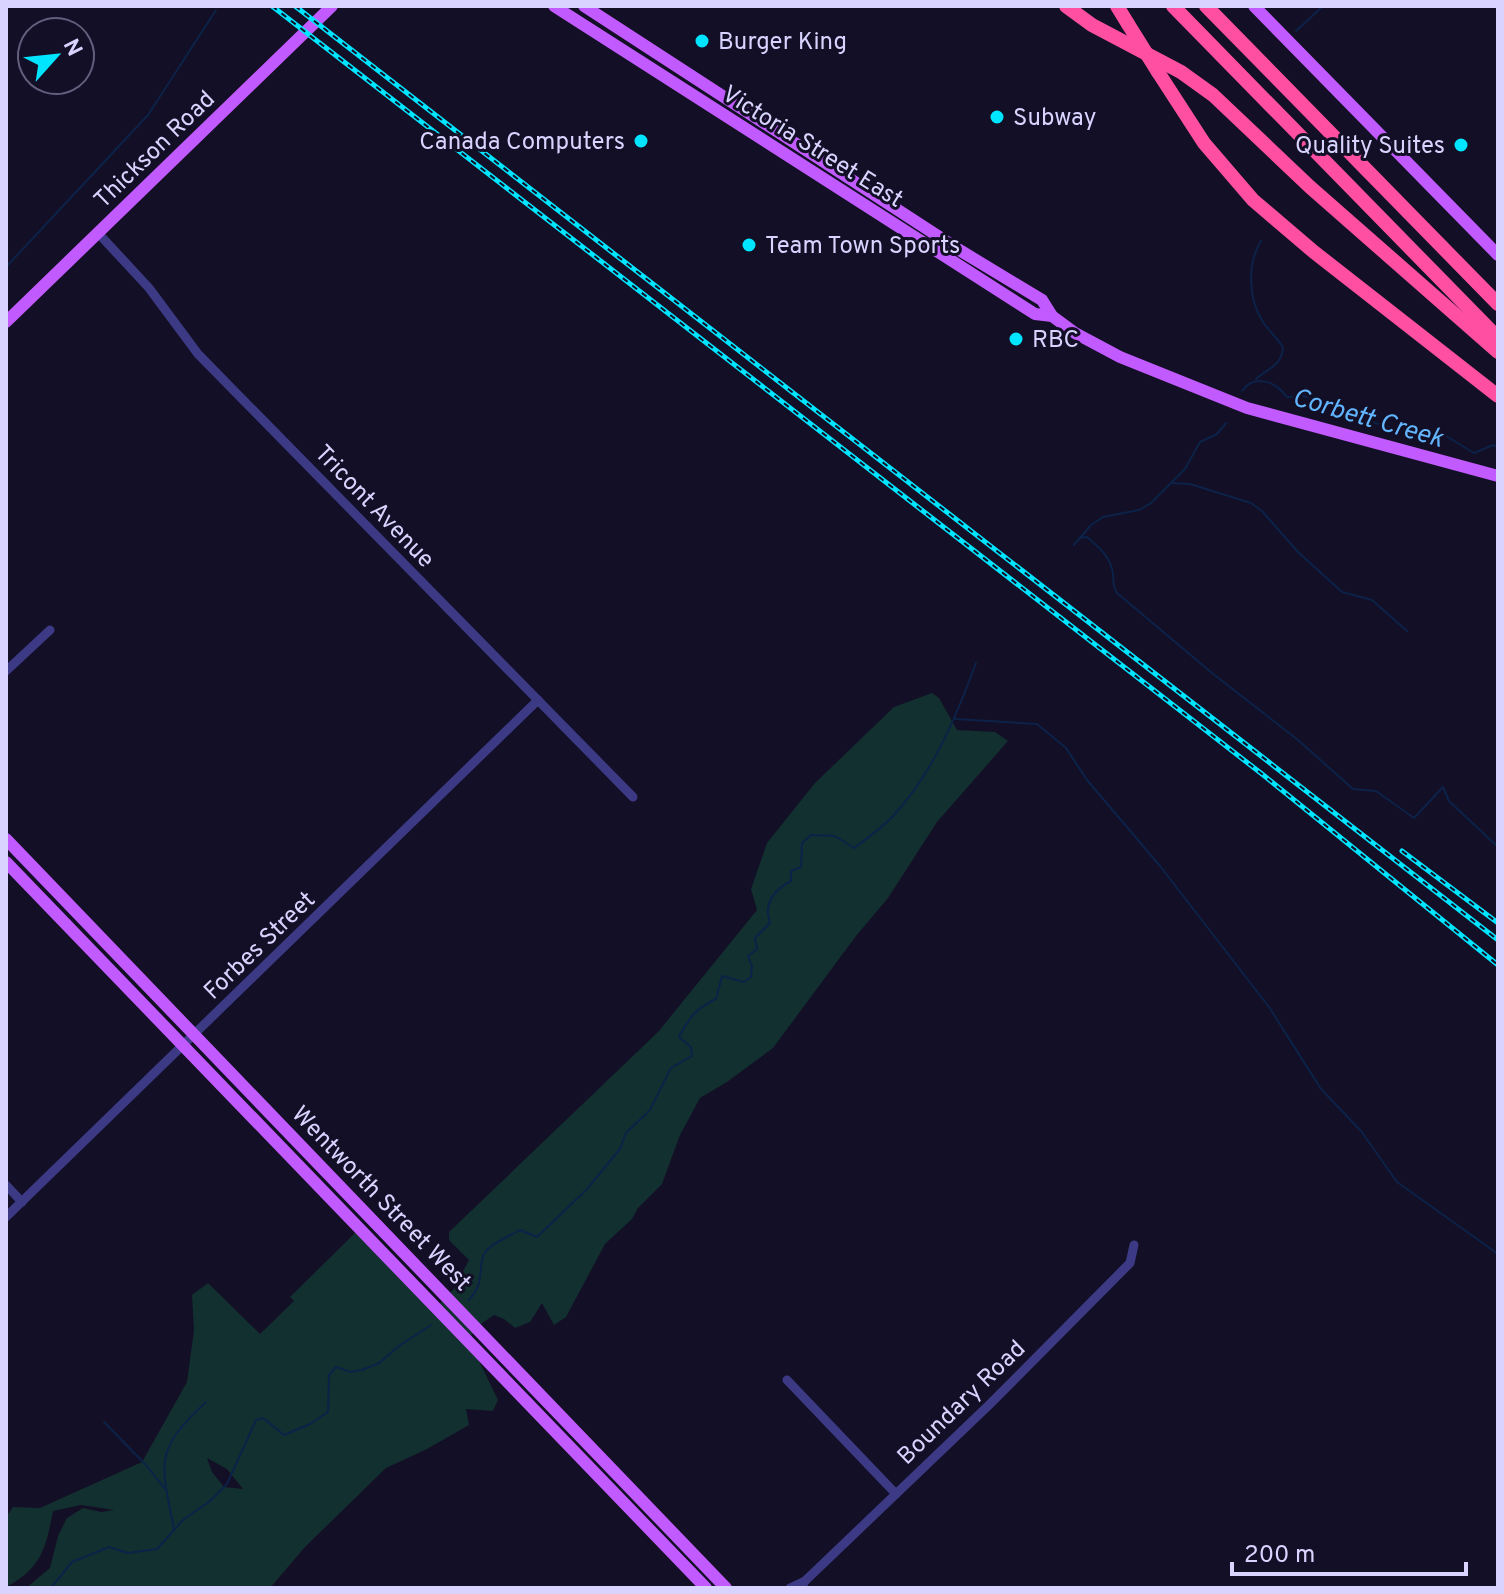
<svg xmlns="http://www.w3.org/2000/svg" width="1504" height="1594" viewBox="0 0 1504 1594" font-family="Overpass,sans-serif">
  <rect width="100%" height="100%" fill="#130f26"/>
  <path fill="#12302f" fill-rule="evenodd" d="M 932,693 L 939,698 L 957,730 L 995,732 L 1008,741 L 937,822 L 888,898 L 856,936 L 773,1048 L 727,1082 L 700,1098 L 680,1135 L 662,1184 L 638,1208 L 632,1219 L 605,1244 L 566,1317 L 554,1325 L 542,1303 L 530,1322 L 515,1328 L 504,1319 L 494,1315 L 475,1328 L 469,1340 L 498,1400 L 493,1411 L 466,1409 L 469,1425 L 427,1449 L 386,1468 L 305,1547 L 270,1588 L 26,1588 L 50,1568 L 58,1536 L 67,1518 L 83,1508 L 101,1512 L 114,1510 L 81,1505 L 53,1511 C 46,1548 41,1569 6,1587 L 6,1517 L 13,1507 L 40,1508 L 142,1462 L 187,1382 L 194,1330 L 192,1295 L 208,1283 L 260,1334 L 294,1301 L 290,1297 L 359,1229 L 435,1308 L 454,1289 L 469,1260 L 449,1240 L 449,1232 L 658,1032 L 757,910 L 751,889 L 767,843 L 815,783 L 894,707 ZM 207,1458 L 227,1469 L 243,1489 L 224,1487 L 212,1472 Z"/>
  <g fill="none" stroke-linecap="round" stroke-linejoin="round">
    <g stroke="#0c2248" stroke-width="2">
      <path d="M 1296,31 L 1323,6"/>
      <path d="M 6,267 L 148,115 L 216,10"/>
      <path d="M 1256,379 C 1268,368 1282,366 1283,347 C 1277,338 1269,331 1263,322 C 1248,299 1247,263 1261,241"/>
      <path d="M 1242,391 C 1255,373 1276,382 1287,397 L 1303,396 L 1325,402 L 1337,408 L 1347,408 L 1361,419 L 1400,430 L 1438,431 L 1474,453 L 1493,445 L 1498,447"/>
      <path d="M 1171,483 L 1190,484 L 1251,503 L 1262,511 L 1298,552 L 1342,592 L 1372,600 L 1407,631"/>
      <path d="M 1079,538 L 1087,537 C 1099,547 1111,557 1113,574 C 1114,582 1112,585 1117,593 L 1212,673 L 1298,740 L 1353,789 L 1376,791 L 1414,818 L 1443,787 L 1449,801 L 1498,847"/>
      <path d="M 1074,545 L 1091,525 L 1103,517 L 1139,510 L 1151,503 L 1185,469 L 1200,442 L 1217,434 L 1226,423"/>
      <path d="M 955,719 L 1037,724 L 1066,748 L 1087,780 L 1160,866 L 1269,1007 L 1321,1089 L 1361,1131 L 1397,1182 L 1498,1254"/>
      <path d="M 469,1300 C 487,1281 476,1264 486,1251 C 494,1242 510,1236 520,1230 L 537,1237 L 587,1189 L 620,1149 L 626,1133 L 650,1110 L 671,1068 L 692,1056 L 691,1047 L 679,1037 C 689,1018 696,1008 716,999 L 722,976 L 744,982 L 751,977 L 752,966 L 748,956 L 757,949 L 755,938 L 770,923 C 763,903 774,890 791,881 L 791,871 L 801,867 L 802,843 L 811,835 L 835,836 L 854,848 C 867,838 882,828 893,816 C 933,773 956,717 976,663"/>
      <path d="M 104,1422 L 146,1465 L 165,1489"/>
      <path d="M 174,1529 C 161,1463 153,1451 206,1402"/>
      <path d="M 51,1588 L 72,1562 L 109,1547 L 128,1553 L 157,1549 L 183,1520 L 210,1501 L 227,1484 L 256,1420 L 263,1418 L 284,1435 L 310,1424 L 328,1412 L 329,1375 L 336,1367 L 350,1372 L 362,1370 L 379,1363 L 399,1346 L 431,1325"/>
    </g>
    <g stroke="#3d3a85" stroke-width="9">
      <path d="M 99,234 L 149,288 L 198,354 L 633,797"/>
      <path d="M 6,671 L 50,630"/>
      <path d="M 6,1185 L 22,1202"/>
      <path d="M 6,1217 L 538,700"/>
      <path d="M 787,1380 L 896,1494"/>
      <path d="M 790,1588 L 805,1581"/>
      <path d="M 801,1588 L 805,1581 L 990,1404 L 1130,1263 L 1134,1245"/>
    </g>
    <g stroke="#c25bff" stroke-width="12">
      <path d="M 554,6 L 1035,314 L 1052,316"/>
      <path d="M 584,6 L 961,251 L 1042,300 L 1052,316 L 1075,333 L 1120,357 L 1247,408 L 1498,476"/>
      <path d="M 1254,6 L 1498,255"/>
      <path d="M 6,322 L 332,6"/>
      <path d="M 6,839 L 726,1588"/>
      <path d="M 6,862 L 706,1588"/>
    </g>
    <g stroke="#ff4fa3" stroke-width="14">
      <path d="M 1066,6 L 1092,25 L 1181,72 L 1213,95 L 1310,187 L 1498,352"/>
      <path d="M 1117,6 L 1128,24"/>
      <path d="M 1173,6 L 1498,338"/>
      <path d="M 1206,6 L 1498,304"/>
      <path d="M 1158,72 L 1204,143 L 1253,200 L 1314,252 L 1498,396"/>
    </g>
    <defs>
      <g id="rail">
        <path d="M 272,6 L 1262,774 L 1498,965"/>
        <path d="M 295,6 L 1498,940"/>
        <path d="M 1402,851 L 1498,923"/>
      </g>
    </defs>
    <use href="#rail" stroke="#00e5ff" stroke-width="5"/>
    <use href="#rail" stroke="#130f26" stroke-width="2" stroke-dasharray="6" stroke-linecap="butt"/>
    <path stroke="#ff4fa3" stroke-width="14" d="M 1128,24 L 1158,72"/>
  </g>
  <g fill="#00e5ff" stroke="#130f26" stroke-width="3">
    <circle cx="702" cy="41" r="8"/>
    <circle cx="997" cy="117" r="8"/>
    <circle cx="641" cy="141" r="8"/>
    <circle cx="1461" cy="145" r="8"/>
    <circle cx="749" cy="245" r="8"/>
    <circle cx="1016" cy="339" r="8"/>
  </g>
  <g text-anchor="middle" stroke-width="6" stroke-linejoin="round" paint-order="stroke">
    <g font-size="24" fill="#d9d4ff" stroke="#130f26" text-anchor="start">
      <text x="718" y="49">Burger King</text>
      <text x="1013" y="125">Subway</text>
      <text x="625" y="149" text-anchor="end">Canada Computers</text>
      <text x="1445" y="153" text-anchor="end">Quality Suites</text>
      <text x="765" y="253">Team Town Sports</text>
      <text x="1032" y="347">RBC</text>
    </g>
    <g font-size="24" fill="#d9d4ff" stroke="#130f26">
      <text transform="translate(813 146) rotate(32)" y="8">Victoria Street East</text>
      <text transform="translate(154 149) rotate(-44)" y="8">Thickson Road</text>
      <text transform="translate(375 506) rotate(46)" y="8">Tricont Avenue</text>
      <text transform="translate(259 945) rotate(-44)" y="8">Forbes Street</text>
      <text transform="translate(382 1198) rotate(46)" y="8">Wentworth Street West</text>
      <text transform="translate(961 1402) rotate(-44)" y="8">Boundary Road</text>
    </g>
    <g font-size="26" font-style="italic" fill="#62b6ff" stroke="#130f26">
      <text transform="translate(1368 417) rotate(16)" y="9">Corbett Creek</text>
    </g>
  </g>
  <rect width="1504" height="1594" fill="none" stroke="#d9d4ff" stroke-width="16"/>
  <g transform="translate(56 56) rotate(63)"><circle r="38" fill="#130f26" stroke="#625e7d" stroke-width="2"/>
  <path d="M0-6L14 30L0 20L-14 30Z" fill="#00e5ff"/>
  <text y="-12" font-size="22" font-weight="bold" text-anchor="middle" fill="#d9d4ff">N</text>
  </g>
  <path d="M1232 1562v12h234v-12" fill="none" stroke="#d9d4ff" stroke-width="4"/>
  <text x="1244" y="1562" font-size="24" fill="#d9d4ff" stroke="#130f26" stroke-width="6" paint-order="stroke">200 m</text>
</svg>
